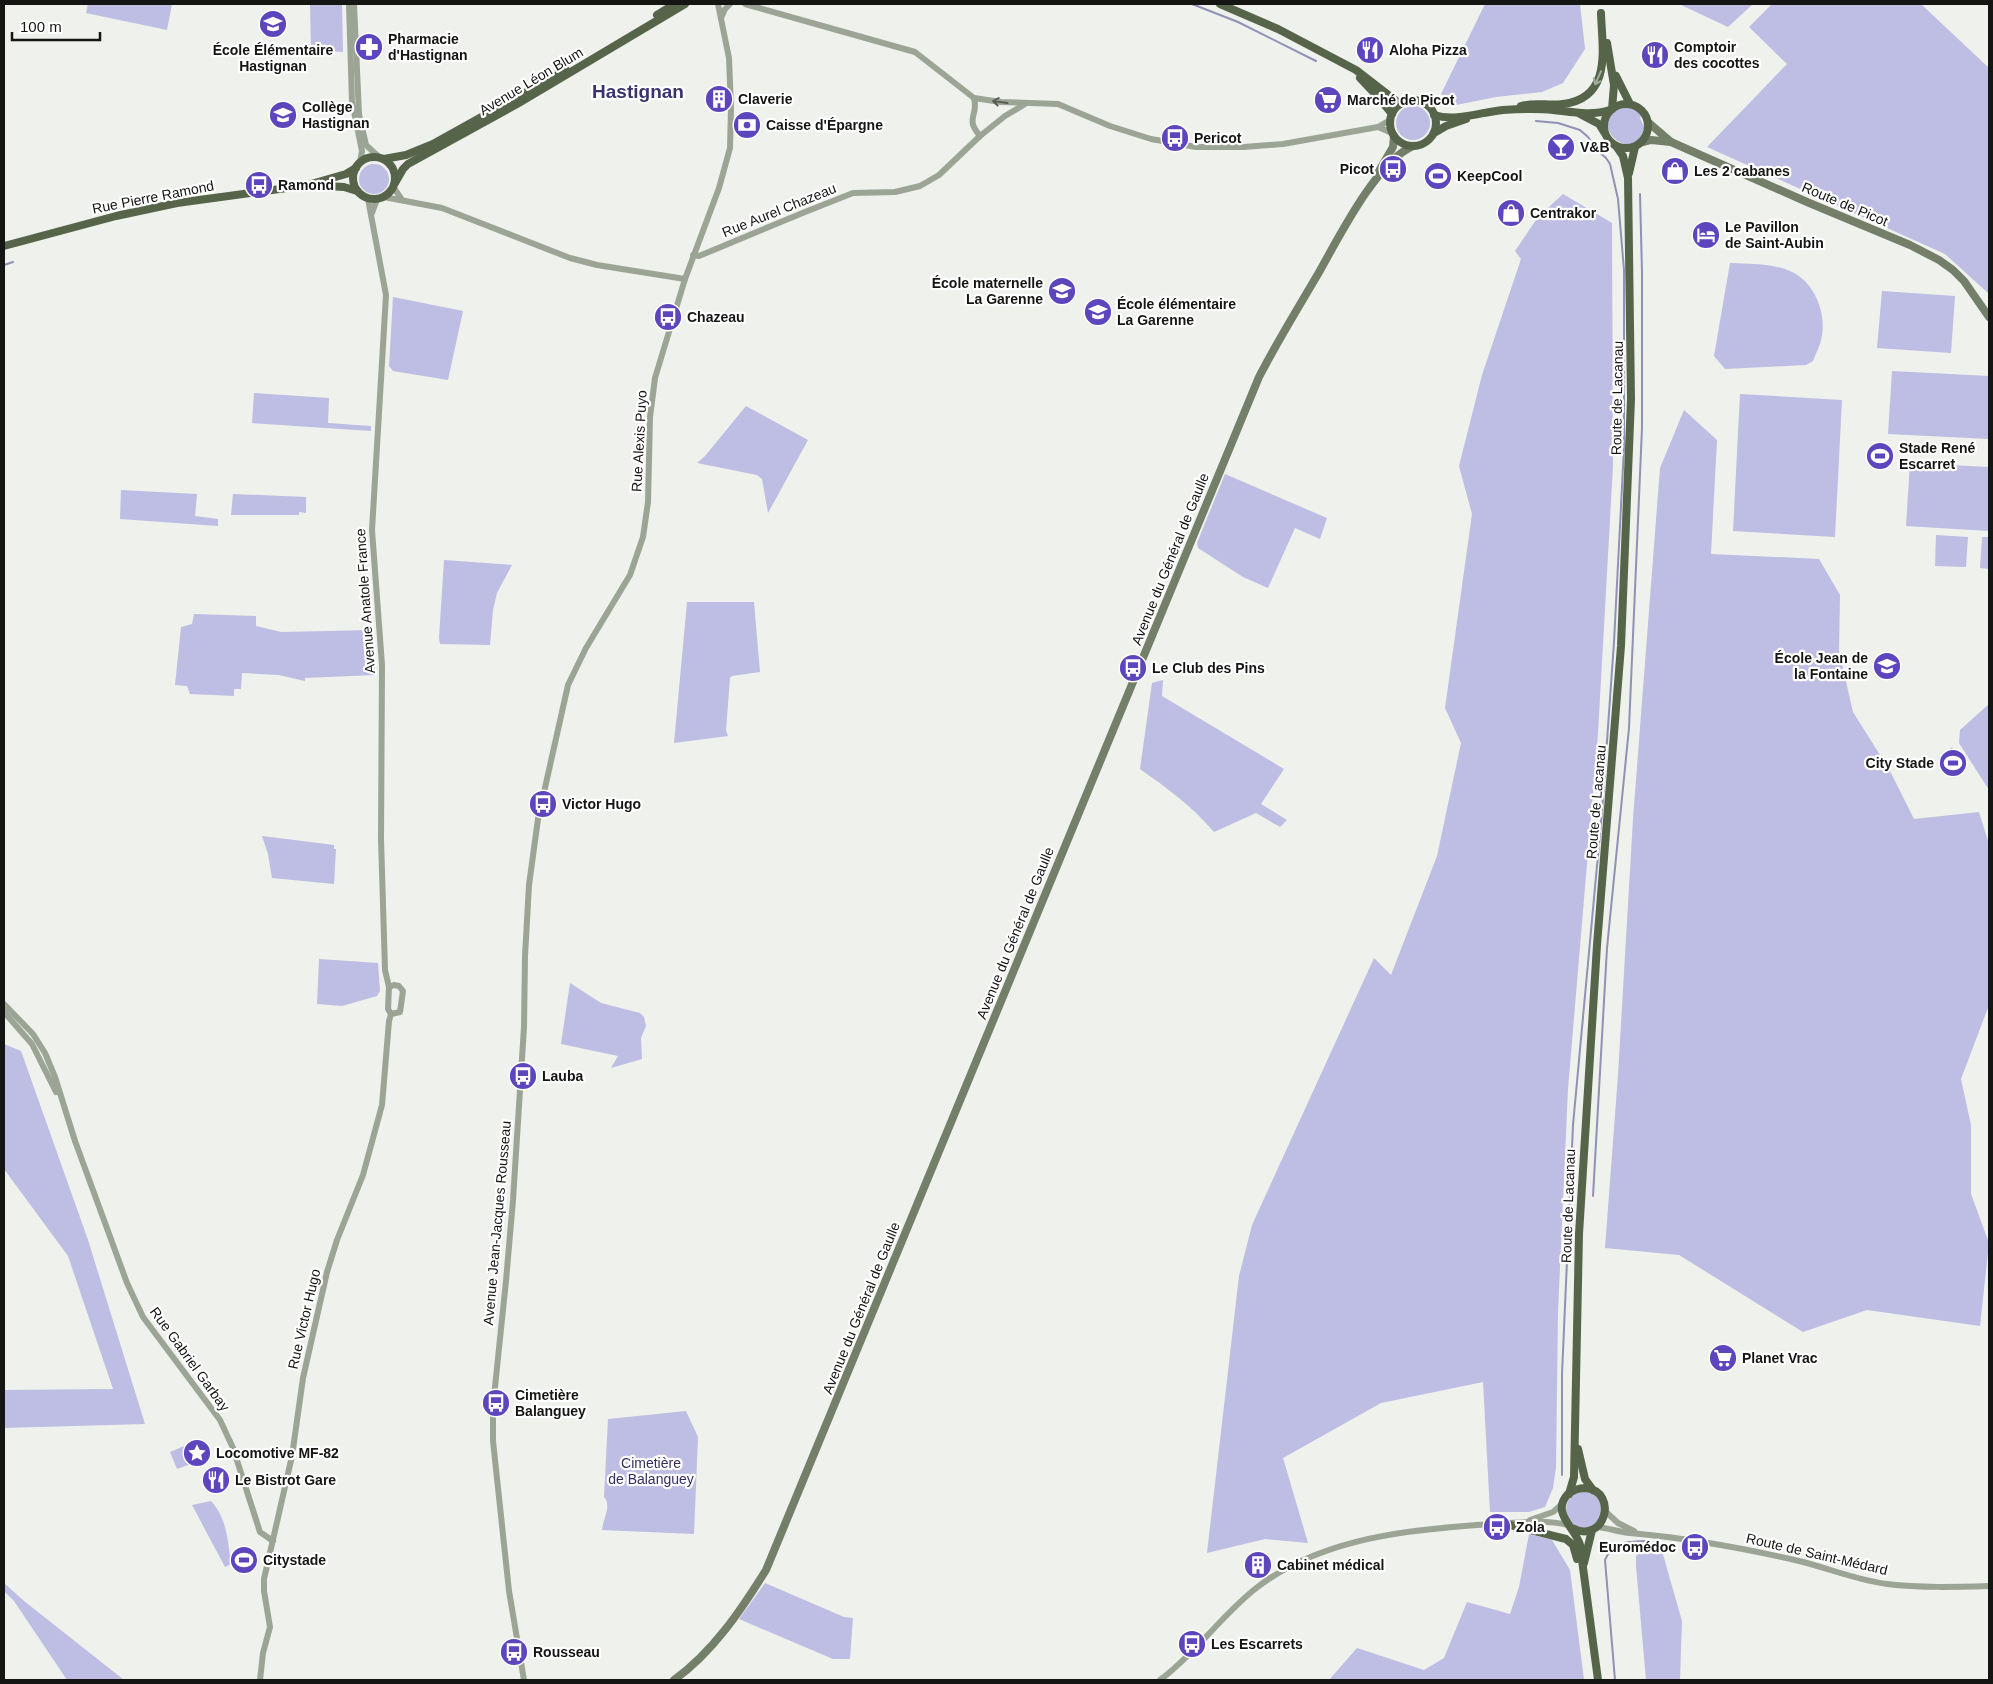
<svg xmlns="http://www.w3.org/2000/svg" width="1993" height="1684" viewBox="0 0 1993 1684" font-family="Helvetica,sans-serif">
  <rect width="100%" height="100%" fill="#eef1ec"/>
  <g fill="#bebde3">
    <path d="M 88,4 L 172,4 L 167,30 L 86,13 Z"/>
    <path d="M 310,4 L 342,4 L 343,52 L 311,50 Z"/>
    <path d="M 1485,4 L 1580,4 L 1585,49 L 1563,83 L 1542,92 L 1496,97 L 1456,105 L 1441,94 Z"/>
    <path d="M 1679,4 L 1753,4 L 1728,27 Z"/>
    <path d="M 1772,4 L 1921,4 L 1989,68 L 1988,293 L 1945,254 L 1707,147 L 1787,64 L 1749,27 Z"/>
    <circle cx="1413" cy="123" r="17"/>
    <path d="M 1622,107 L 1634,108 L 1642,114 L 1640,118 L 1645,129 C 1632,167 1585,124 1622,107 Z"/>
    <circle cx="374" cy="179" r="15"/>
    <path d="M 1563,194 L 1612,223 L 1613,466 L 1598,733 L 1568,1089 L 1558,1312 L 1556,1468 L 1553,1488 L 1545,1507 L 1529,1512 L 1490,1512 L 1483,1382 L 1381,1403 L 1283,1458 L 1308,1543 L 1265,1539 L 1207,1553 L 1239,1276 L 1252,1225 L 1374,958 L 1391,975 L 1437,856 L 1461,743 L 1445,708 L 1472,514 L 1459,466 L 1482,375 L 1521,259 L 1515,251 L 1538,217 Z"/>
    <path d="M 1730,263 C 1751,264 1773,263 1792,272 C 1814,282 1826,312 1822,335 C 1821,344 1816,353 1813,361 L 1806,365 L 1725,369 L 1714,356 Z"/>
    <path d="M 1882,291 L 1955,296 L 1951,353 L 1877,348 Z"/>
    <path d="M 393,297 L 463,311 L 448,380 L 393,371 L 389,366 Z"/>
    <path d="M 1892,371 L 1989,376 L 1989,439 L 1888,434 Z"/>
    <path d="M 254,393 L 329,398 L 328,423 L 371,426 L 371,431 L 252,423 Z"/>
    <path d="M 1740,394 L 1842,400 L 1835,537 L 1733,531 Z"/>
    <path d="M 746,406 L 808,440 L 768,513 L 762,479 L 757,475 L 697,463 L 705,456 Z"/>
    <path d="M 1684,410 L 1717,440 L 1711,554 L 1819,559 L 1840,595 L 1839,651 L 1853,712 L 1890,771 L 1914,819 L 1979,812 L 1989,844 L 1989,1005 L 1961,1079 L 1971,1125 L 1971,1194 L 1989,1243 L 1980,1326 L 1867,1310 L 1803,1332 L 1679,1255 L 1605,1248 L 1618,1075 L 1633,819 L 1660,468 Z"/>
    <path d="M 1910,463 L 1989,467 L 1989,531 L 1906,526 Z"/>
    <path d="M 1225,474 L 1327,518 L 1320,539 L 1295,528 L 1268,588 L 1243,577 L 1198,548 L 1197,543 Z"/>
    <path d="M 121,490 L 197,494 L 195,516 L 218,519 L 218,526 L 120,519 Z"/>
    <path d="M 233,494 L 306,497 L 306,513 L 299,512 L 299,515 L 231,515 Z"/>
    <path d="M 1936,535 L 1968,537 L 1966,567 L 1935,566 Z"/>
    <path d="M 1982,537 L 1989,537 L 1989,569 L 1980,568 Z"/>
    <path d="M 444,560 L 512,565 L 497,593 L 493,610 L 490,645 L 440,644 L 439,638 Z"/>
    <path d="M 687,602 L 754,602 L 760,672 L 732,676 L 730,678 L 726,730 L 728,736 L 674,743 Z"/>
    <path d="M 194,614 L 256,616 L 256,626 L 281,632 L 372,630 L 375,675 L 305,678 L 305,681 L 279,675 L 242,673 L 241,689 L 234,689 L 234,696 L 190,694 L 187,686 L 175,685 L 181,627 L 192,624 Z"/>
    <path d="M 1163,680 L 1162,696 L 1284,769 L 1261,804 L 1287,820 L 1280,827 L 1256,813 L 1214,832 C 1193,807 1167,788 1140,769 L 1152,683 Z"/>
    <path d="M 1989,704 L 1989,790 L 1959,743 L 1960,730 Z"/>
    <path d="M 1952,747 L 1967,768 L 1954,778 L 1939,757 Z"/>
    <path d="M 262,836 L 334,845 L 334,849 L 336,849 L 334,884 L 272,878 L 268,854 Z"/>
    <path d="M 319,959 L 378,963 L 380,991 L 377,996 L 342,1006 L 317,1004 Z"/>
    <path d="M 570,983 L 601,1003 L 640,1013 L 644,1017 L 646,1026 L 641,1038 L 642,1059 L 611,1068 L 618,1056 L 561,1044 Z"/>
    <path d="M 4,1044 L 21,1051 L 88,1240 L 145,1424 L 4,1428 L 4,1390 L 113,1389 L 68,1256 L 4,1169 Z"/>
    <path d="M 686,1411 L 698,1437 L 694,1534 L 602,1530 C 603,1519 612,1506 604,1497 L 608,1419 Z"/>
    <path d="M 189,1444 L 197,1462 L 177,1469 L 170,1452 Z"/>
    <circle cx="1584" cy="1510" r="18"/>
    <path d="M 211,1501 C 227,1518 228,1542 231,1564 L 225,1567 L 192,1505 Z"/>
    <path d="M 1529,1534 L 1552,1540 L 1570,1570 L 1584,1680 L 1329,1680 L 1357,1648 L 1424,1670 L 1444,1658 L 1467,1602 L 1510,1614 L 1519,1587 Z"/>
    <path d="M 1648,1548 L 1662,1551 L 1682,1621 L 1680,1680 L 1646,1680 L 1636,1566 L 1636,1556 L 1641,1551 Z"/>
    <path d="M 4,1583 L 24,1601 L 124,1680 L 67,1680 L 14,1601 L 4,1591 Z"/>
    <path d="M 765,1583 L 844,1617 L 853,1618 L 850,1659 L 833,1659 L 739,1619 Z"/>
  </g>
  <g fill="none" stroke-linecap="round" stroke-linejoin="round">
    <g stroke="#9190b5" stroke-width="2">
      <path d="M 1192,4 L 1238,22 L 1316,61"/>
      <path d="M 1536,121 L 1558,123 L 1580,130 L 1588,137 L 1598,151 L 1606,158 L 1610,164 L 1618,199 L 1624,270 L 1624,448 L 1614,642 L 1602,812 L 1573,1125 L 1562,1374 L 1562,1475"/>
      <path d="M 4,265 L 13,262"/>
      <path d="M 1593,1196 L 1607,948 L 1629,728 L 1642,428 L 1642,272 L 1640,194"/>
      <path d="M 1615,1680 L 1605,1560 C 1613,1540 1628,1542 1646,1541"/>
    </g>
    <g stroke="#9ba495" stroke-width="6">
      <path d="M 349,4 L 352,102 L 362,151 L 360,162"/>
      <path d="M 354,4 L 359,114 L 366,145 L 379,157"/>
      <path d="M 745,4 L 915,52 L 974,98 L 1001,102 L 1058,104 L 1110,126 L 1151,139 L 1174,143 L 1196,147 L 1244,147 L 1283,144 L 1378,127 L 1390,120"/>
      <path d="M 721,18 L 725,9 L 730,4"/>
      <path d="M 974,98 C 979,117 964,117 980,136"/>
      <path d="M 1378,127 L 1392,133"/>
      <path d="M 394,188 L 402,200"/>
      <path d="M 384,197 L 442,208 L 570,258 L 597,265 L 685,279"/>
      <path d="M 368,199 L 386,295 L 372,530 L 382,665 L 381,839 L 385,970 L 389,987 L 388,1009 L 391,1014"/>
      <path d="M 372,213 L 377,199"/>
      <path d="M 693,255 L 699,256 L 805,212 L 853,193 L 895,192 L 920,186 L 939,175 L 980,136 L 1005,116 L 1025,104"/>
      <path d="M 389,987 L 394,985 L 399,986 L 403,991 L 400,1012 L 391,1014"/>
      <path d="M 4,1004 L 33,1034 L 45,1053 L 55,1077 L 75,1141 L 127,1283 L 143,1317 L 220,1420 L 233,1448 L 260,1532 L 273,1541"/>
      <path d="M 4,1012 L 32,1044 L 56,1092"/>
      <path d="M 1605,1511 L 1618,1523 L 1634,1531"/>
      <path d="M 1530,1520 L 1553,1512 L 1562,1504"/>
      <path d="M 1597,1527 C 1608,1528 1619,1532 1630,1533 C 1687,1538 1743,1548 1799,1561 C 1828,1568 1856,1580 1887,1584 C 1921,1588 1955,1587 1989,1586"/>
      <path d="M 260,1680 L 263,1653 L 270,1627 L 264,1591 L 264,1579 L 292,1456 L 303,1378 L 327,1272 L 337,1240 L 363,1175 L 382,1105 L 389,1021 L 391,1014"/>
      <path d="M 524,1680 L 509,1591 L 493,1441 L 493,1406 L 506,1281 L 513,1200 L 524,1027 L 525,956 L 529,885 L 538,819 L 568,685 L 586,648 L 630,575 L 643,537 L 648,502 L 650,417 L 655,378 L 685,279 L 719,188 L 730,148 L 731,108 L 729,58 L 718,4"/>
      <path d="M 1160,1680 C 1195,1654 1221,1616 1255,1589 C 1321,1537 1412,1529 1493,1524 C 1517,1523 1544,1519 1568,1525"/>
    </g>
    <g stroke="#737f69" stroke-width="8">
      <path d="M 1649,123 L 1671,142 L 1807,202 L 1910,245 L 1939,260 L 1953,270 L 1964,281 L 1989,317"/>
      <path d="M 1640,143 L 1651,140 L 1671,142"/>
      <path d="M 1379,171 L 1393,147 L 1394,136"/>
      <path d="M 674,1680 C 713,1652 741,1610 766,1570 L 1259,377 C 1277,342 1298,308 1318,274 C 1338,239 1376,162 1413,146"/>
    </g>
    <g stroke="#56654a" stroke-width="8">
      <path d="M 1220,4 L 1278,29 L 1356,70 L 1400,104"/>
      <path d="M 657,15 L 675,4"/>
      <path d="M 1607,43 L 1614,85 L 1612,109"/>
      <path d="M 1616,76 L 1630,104"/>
      <path d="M 1360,78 L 1378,97 L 1392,114"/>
      <circle cx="1413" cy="123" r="23"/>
      <circle cx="1626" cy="126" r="22"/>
      <path d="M 1521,106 C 1535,102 1549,106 1563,104 C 1613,98 1602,48 1601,13"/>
      <path d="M 1580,114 L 1599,124 L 1604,132"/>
      <path d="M 1434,115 C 1456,122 1481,112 1503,110 C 1519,109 1536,108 1553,110 C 1572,112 1592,116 1610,110"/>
      <path d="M 1434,133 L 1446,126 L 1466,119"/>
      <circle cx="374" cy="178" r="21"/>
      <path d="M 384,159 L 406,155 L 433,144 L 566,70"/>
      <path d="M 1629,173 L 1635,147"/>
      <path d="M 395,183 L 403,169 L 408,164 L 517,104 L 685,4"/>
      <path d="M 311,184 L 346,174 L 356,168"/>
      <path d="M 4,246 L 116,216 L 177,203 L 309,185 L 344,187 L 357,191"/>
      <path d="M 1578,1449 L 1585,1479 L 1593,1490"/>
      <path d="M 1569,1494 L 1574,1477 L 1579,1234 L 1597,945 L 1621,646 L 1631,399 L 1628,178 L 1623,156 L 1616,146"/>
      <path d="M 1506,1524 L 1566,1539 L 1573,1545 L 1577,1559"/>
      <path d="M 1572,1528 C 1605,1545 1619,1492 1586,1488 C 1580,1488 1573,1490 1568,1494 C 1550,1513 1576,1528 1580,1545 L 1598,1680"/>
      <path d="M 1584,1563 L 1592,1530"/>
    </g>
  </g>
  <defs><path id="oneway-shaft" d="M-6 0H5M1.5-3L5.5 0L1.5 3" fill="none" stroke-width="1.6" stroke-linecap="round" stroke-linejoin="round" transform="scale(1.25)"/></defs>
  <use stroke="#a2aa9b" href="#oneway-shaft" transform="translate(1598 78) rotate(114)"/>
  <use stroke="#585d54" href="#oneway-shaft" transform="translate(1000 102) rotate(-172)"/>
  <defs>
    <symbol id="school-disc" viewBox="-11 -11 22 22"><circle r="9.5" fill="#5c45bd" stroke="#fff"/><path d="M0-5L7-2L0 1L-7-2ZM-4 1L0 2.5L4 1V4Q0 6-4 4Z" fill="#fff"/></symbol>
    <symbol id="pharmacy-disc" viewBox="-11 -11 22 22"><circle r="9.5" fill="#5c45bd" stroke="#fff"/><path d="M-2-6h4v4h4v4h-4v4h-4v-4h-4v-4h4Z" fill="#fff"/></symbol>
    <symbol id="restaurant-disc" viewBox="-11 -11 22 22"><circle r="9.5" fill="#5c45bd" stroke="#fff"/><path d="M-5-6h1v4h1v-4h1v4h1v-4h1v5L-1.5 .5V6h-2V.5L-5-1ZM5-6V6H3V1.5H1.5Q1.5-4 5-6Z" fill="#fff"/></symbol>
    <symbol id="building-disc" viewBox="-11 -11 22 22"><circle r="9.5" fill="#5c45bd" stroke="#fff"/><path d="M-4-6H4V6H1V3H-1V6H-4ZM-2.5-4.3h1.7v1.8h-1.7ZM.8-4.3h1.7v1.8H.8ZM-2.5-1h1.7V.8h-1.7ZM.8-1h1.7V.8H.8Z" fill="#fff"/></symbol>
    <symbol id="supermarket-disc" viewBox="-11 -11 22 22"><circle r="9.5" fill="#5c45bd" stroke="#fff"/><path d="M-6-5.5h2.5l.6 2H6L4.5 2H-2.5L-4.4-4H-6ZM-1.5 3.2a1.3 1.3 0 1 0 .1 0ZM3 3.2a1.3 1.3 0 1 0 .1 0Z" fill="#fff"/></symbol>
    <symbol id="bank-disc" viewBox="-11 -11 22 22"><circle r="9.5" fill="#5c45bd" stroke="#fff"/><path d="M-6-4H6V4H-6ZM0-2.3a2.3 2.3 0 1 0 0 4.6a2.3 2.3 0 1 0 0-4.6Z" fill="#fff"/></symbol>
    <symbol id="bus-disc" viewBox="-11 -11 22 22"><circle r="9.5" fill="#5c45bd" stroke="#fff"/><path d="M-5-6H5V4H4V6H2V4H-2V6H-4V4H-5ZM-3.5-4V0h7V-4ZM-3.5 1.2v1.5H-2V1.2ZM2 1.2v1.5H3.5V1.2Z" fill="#fff"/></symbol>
    <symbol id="bar-disc" viewBox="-11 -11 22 22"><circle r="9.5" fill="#5c45bd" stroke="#fff"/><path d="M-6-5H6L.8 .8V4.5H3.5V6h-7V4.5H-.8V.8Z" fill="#fff"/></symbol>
    <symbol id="shop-disc" viewBox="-11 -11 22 22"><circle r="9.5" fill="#5c45bd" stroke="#fff"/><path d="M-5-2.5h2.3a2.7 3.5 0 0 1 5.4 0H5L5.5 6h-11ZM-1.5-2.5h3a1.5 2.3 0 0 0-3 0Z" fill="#fff"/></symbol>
    <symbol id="stadium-disc" viewBox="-11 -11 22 22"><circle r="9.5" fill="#5c45bd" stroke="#fff"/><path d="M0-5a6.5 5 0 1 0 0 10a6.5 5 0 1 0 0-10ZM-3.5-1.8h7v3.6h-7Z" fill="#fff"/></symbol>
    <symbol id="hotel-disc" viewBox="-11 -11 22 22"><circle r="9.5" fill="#5c45bd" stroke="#fff"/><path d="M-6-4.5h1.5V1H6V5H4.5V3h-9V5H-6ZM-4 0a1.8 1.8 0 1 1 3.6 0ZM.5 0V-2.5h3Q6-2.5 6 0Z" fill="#fff"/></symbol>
    <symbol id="sight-disc" viewBox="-11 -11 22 22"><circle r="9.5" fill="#5c45bd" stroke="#fff"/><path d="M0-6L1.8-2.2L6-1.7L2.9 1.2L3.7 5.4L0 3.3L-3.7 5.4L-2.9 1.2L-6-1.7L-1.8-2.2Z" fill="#fff"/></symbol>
  </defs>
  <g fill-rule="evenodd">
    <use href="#school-disc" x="257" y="8" width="32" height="32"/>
    <use href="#pharmacy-disc" x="353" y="31" width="32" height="32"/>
    <use href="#restaurant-disc" x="1354" y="34" width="32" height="32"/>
    <use href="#restaurant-disc" x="1639" y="39" width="32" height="32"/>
    <use href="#building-disc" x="703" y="83" width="32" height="32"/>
    <use href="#supermarket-disc" x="1312" y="84" width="32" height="32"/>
    <use href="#school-disc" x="267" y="99" width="32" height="32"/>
    <use href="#bank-disc" x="731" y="109" width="32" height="32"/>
    <use href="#bus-disc" x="1159" y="122" width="32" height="32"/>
    <use href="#bar-disc" x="1545" y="131" width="32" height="32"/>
    <use href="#bus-disc" x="1377" y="153" width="32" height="32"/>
    <use href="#shop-disc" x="1659" y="155" width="32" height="32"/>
    <use href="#stadium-disc" x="1422" y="160" width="32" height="32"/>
    <use href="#bus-disc" x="243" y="169" width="32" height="32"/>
    <use href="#shop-disc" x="1495" y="197" width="32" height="32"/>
    <use href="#hotel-disc" x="1690" y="219" width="32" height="32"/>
    <use href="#school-disc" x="1046" y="275" width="32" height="32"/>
    <use href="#school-disc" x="1082" y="296" width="32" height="32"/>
    <use href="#bus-disc" x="652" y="301" width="32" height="32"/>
    <use href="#stadium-disc" x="1864" y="440" width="32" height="32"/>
    <use href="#school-disc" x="1871" y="650" width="32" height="32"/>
    <use href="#bus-disc" x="1117" y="652" width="32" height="32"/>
    <use href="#stadium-disc" x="1937" y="747" width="32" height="32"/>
    <use href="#bus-disc" x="527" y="788" width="32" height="32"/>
    <use href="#bus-disc" x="507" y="1060" width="32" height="32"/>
    <use href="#supermarket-disc" x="1707" y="1342" width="32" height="32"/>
    <use href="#bus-disc" x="480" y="1387" width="32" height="32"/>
    <use href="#sight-disc" x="181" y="1437" width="32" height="32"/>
    <use href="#restaurant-disc" x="200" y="1464" width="32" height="32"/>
    <use href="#bus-disc" x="1481" y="1511" width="32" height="32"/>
    <use href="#bus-disc" x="1679" y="1531" width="32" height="32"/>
    <use href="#stadium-disc" x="228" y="1544" width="32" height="32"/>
    <use href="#building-disc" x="1242" y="1549" width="32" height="32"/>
    <use href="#bus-disc" x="1176" y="1628" width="32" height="32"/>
    <use href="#bus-disc" x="498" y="1636" width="32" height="32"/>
  </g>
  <g text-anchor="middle" stroke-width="4.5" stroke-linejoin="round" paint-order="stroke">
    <g font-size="14" font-weight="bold" fill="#151614" stroke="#fff" text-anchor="start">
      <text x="388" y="44">Pharmacie<tspan x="388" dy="16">d'Hastignan</tspan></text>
      <text x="1674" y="52">Comptoir<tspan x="1674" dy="16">des cocottes</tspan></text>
      <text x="273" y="55" text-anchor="middle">École Élémentaire<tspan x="273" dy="16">Hastignan</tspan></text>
      <text x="1389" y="55">Aloha Pizza</text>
      <text x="738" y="104">Claverie</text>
      <text x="1347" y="105">Marché de Picot</text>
      <text x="302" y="112">Collège<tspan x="302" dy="16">Hastignan</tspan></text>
      <text x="766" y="130">Caisse d'Épargne</text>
      <text x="1194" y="143">Pericot</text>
      <text x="1580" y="152">V&amp;B</text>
      <text x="1374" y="174" text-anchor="end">Picot</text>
      <text x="1694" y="176">Les 2 cabanes</text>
      <text x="1457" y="181">KeepCool</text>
      <text x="278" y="190">Ramond</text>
      <text x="1530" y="218">Centrakor</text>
      <text x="1725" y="232">Le Pavillon<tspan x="1725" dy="16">de Saint-Aubin</tspan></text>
      <text x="1043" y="288" text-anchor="end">École maternelle<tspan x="1043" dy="16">La Garenne</tspan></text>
      <text x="1117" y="309">École élémentaire<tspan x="1117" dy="16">La Garenne</tspan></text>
      <text x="687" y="322">Chazeau</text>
      <text x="1899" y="453">Stade René<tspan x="1899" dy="16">Escarret</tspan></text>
      <text x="1868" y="663" text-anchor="end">École Jean de<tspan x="1868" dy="16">la Fontaine</tspan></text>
      <text x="1152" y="673">Le Club des Pins</text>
      <text x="1934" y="768" text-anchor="end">City Stade</text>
      <text x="562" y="809">Victor Hugo</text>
      <text x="542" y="1081">Lauba</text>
      <text x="1742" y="1363">Planet Vrac</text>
      <text x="515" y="1400">Cimetière<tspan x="515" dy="16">Balanguey</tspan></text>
      <text x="216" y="1458">Locomotive MF-82</text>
      <text x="235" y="1485">Le Bistrot Gare</text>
      <text x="1516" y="1532">Zola</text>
      <text x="1676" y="1552" text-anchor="end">Euromédoc</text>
      <text x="263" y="1565">Citystade</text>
      <text x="1277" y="1570">Cabinet médical</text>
      <text x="1211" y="1649">Les Escarrets</text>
      <text x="533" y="1657">Rousseau</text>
    </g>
    <g font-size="14" fill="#151614" stroke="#fff">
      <text transform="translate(531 81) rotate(-31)" y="5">Avenue Léon Blum</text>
      <text transform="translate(153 197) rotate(-11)" y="5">Rue Pierre Ramond</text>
      <text transform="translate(1845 204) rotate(23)" y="5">Route de Picot</text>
      <text transform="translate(779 210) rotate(-22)" y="5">Rue Aurel Chazeau</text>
      <text transform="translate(1617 398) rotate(-89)" y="5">Route de Lacanau</text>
      <text transform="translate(639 441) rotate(-87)" y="5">Rue Alexis Puyo</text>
      <text transform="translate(1170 559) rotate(-68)" y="5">Avenue du Général de Gaulle</text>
      <text transform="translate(365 601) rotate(-94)" y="5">Avenue Anatole France</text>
      <text transform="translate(1596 802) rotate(-85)" y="5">Route de Lacanau</text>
      <text transform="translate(1015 933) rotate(-68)" y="5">Avenue du Général de Gaulle</text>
      <text transform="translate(1568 1206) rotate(-88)" y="5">Route de Lacanau</text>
      <text transform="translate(497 1223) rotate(-85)" y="5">Avenue Jean-Jacques Rousseau</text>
      <text transform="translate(861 1308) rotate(-68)" y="5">Avenue du Général de Gaulle</text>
      <text transform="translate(304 1319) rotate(-77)" y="5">Rue Victor Hugo</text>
      <text transform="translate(190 1359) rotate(54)" y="5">Rue Gabriel Garbay</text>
      <text transform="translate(1817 1554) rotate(13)" y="5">Route de Saint-Médard</text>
    </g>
    <g font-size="14" fill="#352f60" stroke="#fff">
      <text x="651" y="1468">Cimetière<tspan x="651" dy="16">de Balanguey</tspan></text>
    </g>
    <g font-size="19" font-weight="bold" fill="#3b336f" stroke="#fff">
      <text x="638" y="98">Hastignan</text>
    </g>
  </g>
  <rect width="1993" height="1684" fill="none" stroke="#151614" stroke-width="10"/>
  <path d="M12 32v8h88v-8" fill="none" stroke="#151614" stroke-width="2.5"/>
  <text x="20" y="32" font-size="15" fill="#151614" stroke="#ffffff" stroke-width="4" paint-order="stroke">100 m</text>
</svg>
